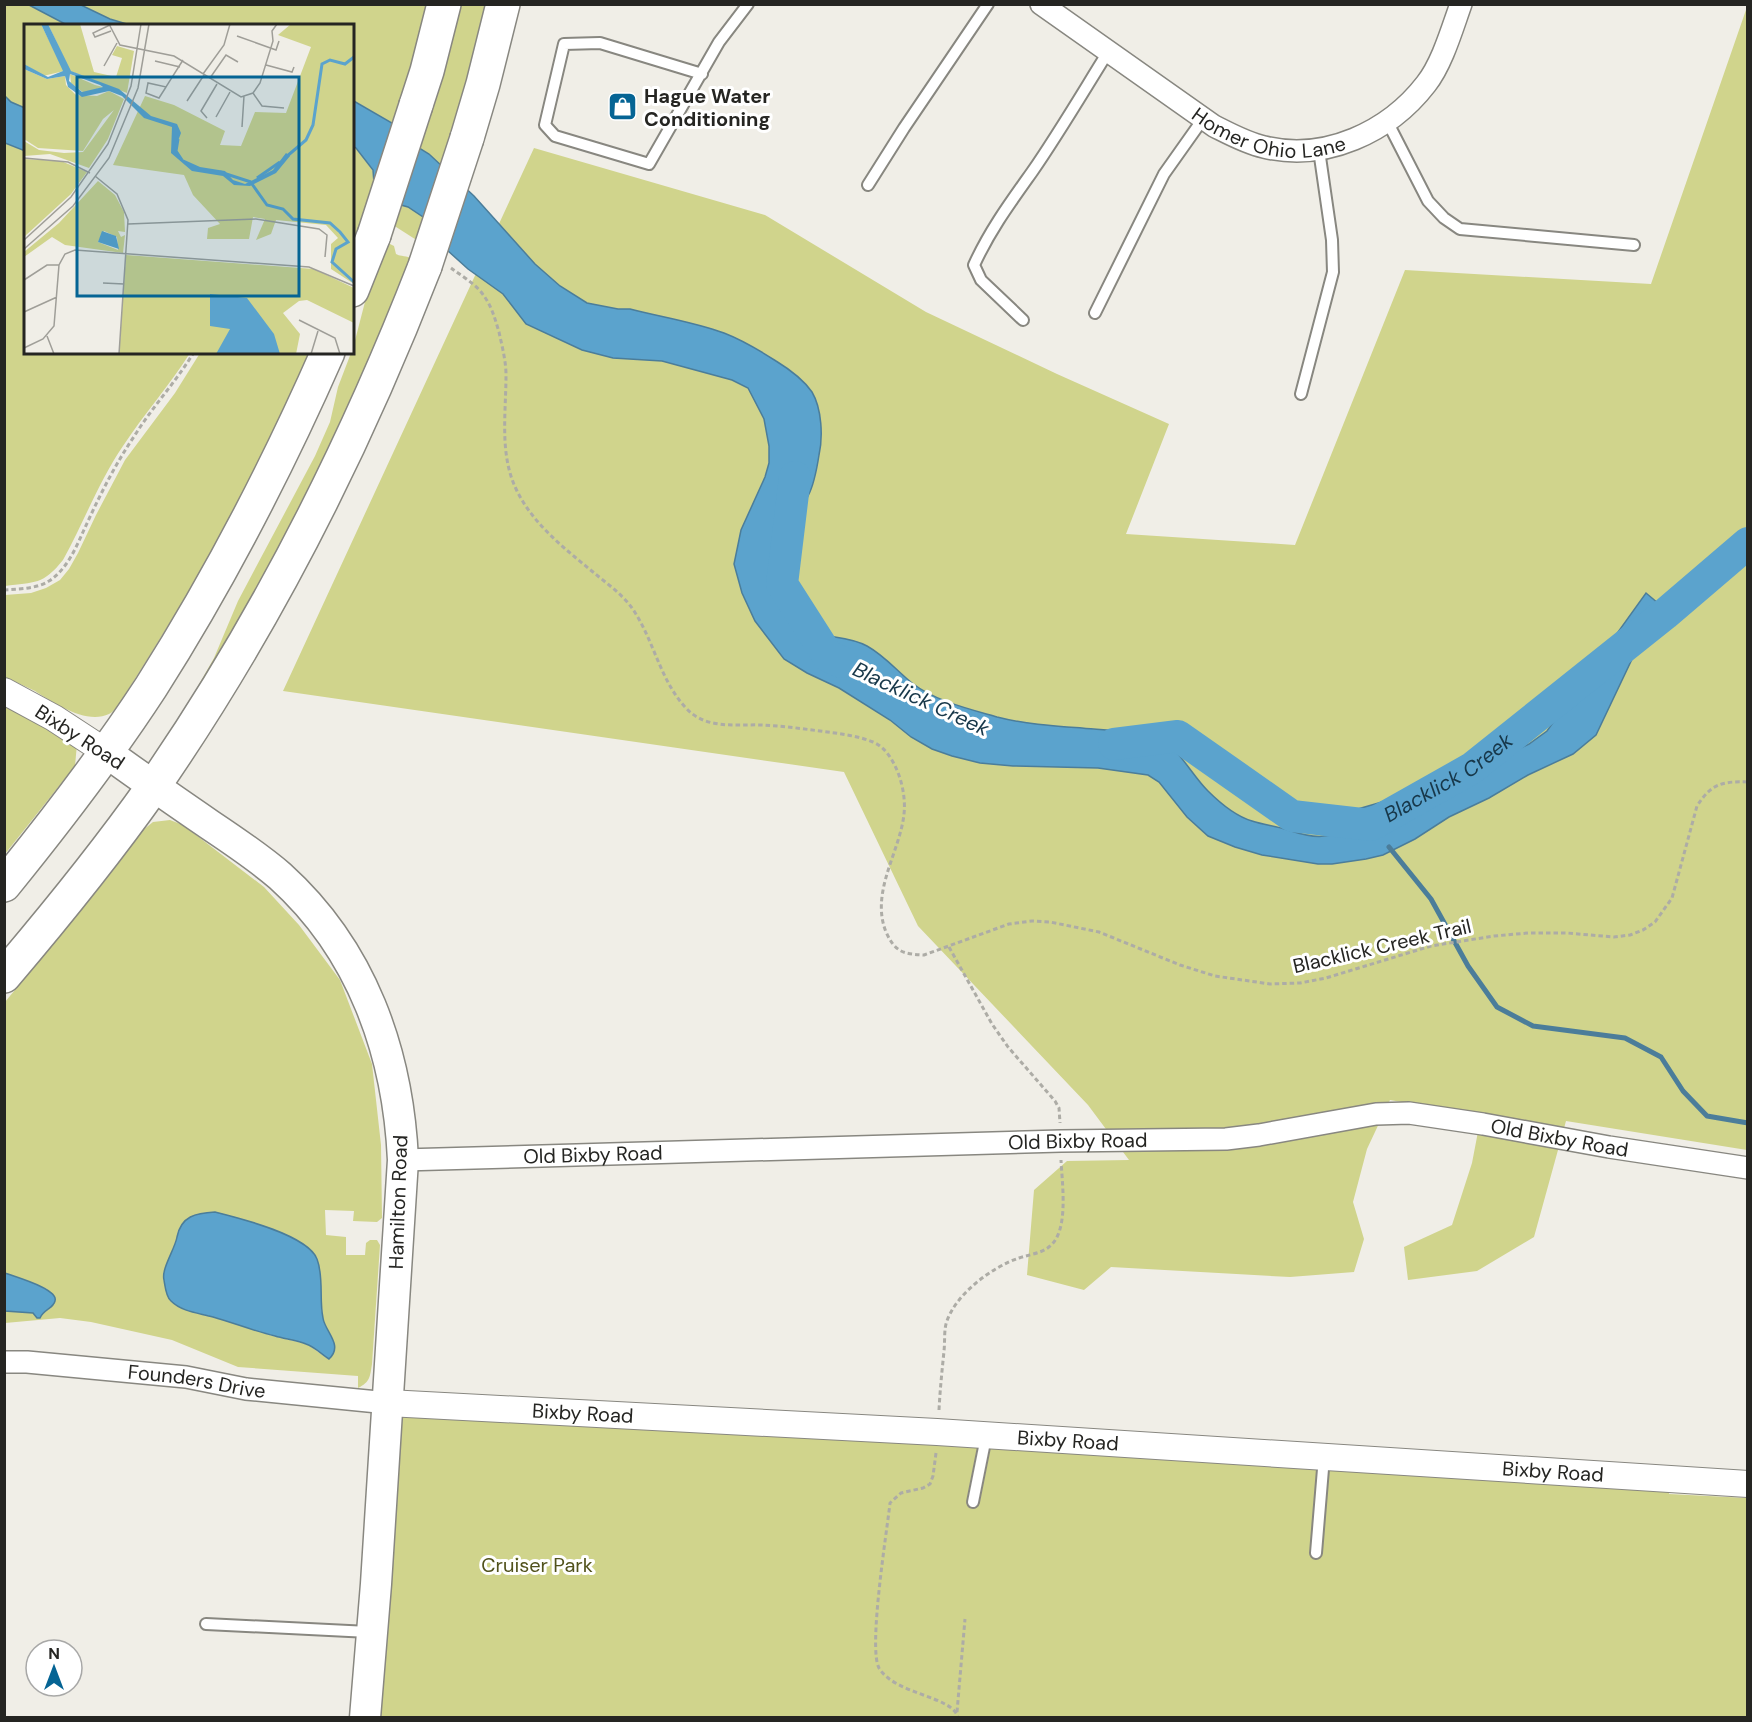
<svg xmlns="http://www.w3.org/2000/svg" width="1752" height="1722" viewBox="0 0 1752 1722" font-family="'DM Sans',sans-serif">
  <rect width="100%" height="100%" fill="#f0eee7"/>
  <g fill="#d0d48c" fill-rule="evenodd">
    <path d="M 5,5 L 29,5 L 67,25 L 26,26 L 25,108 L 11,102 L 5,96 Z"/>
    <path d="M 81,5 L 426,5 L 410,68 L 392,123 L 353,100 L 352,26 L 130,25 L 110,19 Z"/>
    <path d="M 457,5 L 489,5 L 443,167 L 419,148 Z"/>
    <path d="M 1747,7 L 1747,1150 L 1566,1121 L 1534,1237 L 1477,1271 L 1408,1280 L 1404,1247 L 1452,1225 L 1472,1163 L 1481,1116 L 1390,1100 L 1367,1149 L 1353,1202 L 1364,1239 L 1354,1272 L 1290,1277 L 1111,1267 L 1084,1290 L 1027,1275 L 1034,1190 L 1067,1161 L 1129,1160 L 1088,1105 L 918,926 L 844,772 L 283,691 L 534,148 L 765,215 L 926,312 L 1057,374 L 1169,424 L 1126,534 L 1295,545 L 1405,270 L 1651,284 Z"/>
    <path d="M 5,143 L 25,151 L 26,352 L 190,353 C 169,386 144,414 123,446 C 99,481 84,522 63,560 C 43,585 35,582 5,586 Z"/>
    <path d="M 353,146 L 356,148 L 373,171 L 374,183 L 353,243 Z"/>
    <path d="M 401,205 L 408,207 L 426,218 L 418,241 L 393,225 Z"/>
    <path d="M 386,242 L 394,246 L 396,254 C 401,257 407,255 412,259 L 304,510 L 190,705 L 198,686 L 214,658 L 238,601 L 315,456 L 330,422 L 338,387 L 351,353 L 352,352 L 366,298 Z"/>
    <path d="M 200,353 L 309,353 C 288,399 269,445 245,490 C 207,563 165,632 121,701 C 118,705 114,712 109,714 C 86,725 54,703 35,691 C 25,686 15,682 5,677 L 5,595 L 31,593 L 46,588 L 60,580 L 69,569 L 78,553 L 96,515 L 125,460 L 175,393 Z"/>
    <path d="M 5,706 L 77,744 L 75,766 L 5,854 Z"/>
    <path d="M 170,820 L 183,825 L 264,887 L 299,925 L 340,980 L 372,1064 L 381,1145 L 382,1218 L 377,1222 L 353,1221 L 354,1211 L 325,1210 L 326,1235 L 346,1237 L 346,1255 L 365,1255 L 366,1243 L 370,1240 L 377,1240 L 380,1245 L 372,1364 C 370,1377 370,1382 358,1388 L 358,1376 L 238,1367 L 172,1340 L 91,1322 L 60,1318 L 5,1323 L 5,1311 L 33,1313 L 40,1318 L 42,1313 L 51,1308 L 47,1289 L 5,1273 L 5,1002 L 104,882 L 143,830 L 153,822 ZM 215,1212 L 241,1220 L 317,1257 L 319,1268 L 323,1320 L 334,1344 L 335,1351 L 328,1359 L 307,1344 L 273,1336 L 217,1318 L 189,1311 L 167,1295 L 167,1286 L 163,1278 L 165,1269 L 177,1239 L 178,1230 Z"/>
    <path d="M 388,1403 L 1670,1479 L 1669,1494 L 1747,1498 L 1747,1717 L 365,1718 Z"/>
  </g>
  <g fill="#5ba3cd" stroke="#4b7d9a" stroke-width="1.5">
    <path d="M 29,5 L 81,5 L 110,19 L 130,25 L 67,25 Z"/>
    <path d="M 5,96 L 11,102 L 25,108 L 25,151 L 5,143 Z"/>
    <path d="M 352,100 L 392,123 L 419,148 L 429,154 L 474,196 L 535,264 L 560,286 L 587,303 L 618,309 L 630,309 C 661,317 694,322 724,333 C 742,340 759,350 776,361 C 789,369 803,379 812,392 C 822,409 823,437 819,455 C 817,468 814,485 808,496 C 802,506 794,514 788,522 C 775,543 774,567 780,589 C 782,598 784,608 789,614 C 812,644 839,631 867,646 C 885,656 897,671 912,683 C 935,701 969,709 997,717 C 1024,724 1054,726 1082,728 C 1108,731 1136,730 1161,740 C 1177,746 1194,778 1208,791 C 1220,803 1235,816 1252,821 C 1264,825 1276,826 1288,830 C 1309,837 1331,842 1348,825 L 1344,813 L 1454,781 L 1529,744 L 1547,731 L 1646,593 L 1678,620 L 1649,640 L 1634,655 L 1596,735 L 1573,754 L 1528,775 L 1489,798 L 1449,817 L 1415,839 L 1383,855 L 1366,859 L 1332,864 L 1318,864 L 1262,855 L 1235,847 L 1208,836 L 1187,817 L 1159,782 L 1148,775 L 1098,768 L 1013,766 L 980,763 L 952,756 L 932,749 L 911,737 L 890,720 L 839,688 L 807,673 L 784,659 L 755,621 L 742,593 L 734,564 L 741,530 L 765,477 L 769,463 L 769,446 L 764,419 L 748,388 L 732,380 L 662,361 L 613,358 L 582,350 L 526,324 L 503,294 L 468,269 L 447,250 L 426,219 L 408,207 L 401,205 L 374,183 L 373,170 L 356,148 L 353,146 Z"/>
    <path d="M 215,1212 C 239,1218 308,1235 317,1259 C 324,1277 319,1299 323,1318 C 325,1332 344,1345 329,1359 C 321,1354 315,1347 306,1344 C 296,1340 285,1339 275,1336 C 254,1331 234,1323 213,1317 C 199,1313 182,1312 171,1301 C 166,1297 165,1286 164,1280 C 161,1269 175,1249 177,1237 C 181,1216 196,1213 215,1212 Z"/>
    <path d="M 5,1273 C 15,1277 59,1289 55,1301 C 53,1309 44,1309 40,1318 L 37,1318 L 33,1313 L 5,1311 Z"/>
  </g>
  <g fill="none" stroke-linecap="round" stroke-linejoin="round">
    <path stroke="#4b7d9a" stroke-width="5" d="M 1389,847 L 1431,899 L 1468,966 L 1497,1007 L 1533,1026 L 1625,1038 L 1661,1057 L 1683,1091 L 1707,1116 L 1748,1123"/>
    <g stroke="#5ba3cd" stroke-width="32">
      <path d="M 795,477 L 782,584 L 828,656 L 841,662"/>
      <path id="s1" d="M 1114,744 L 1178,736 L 1292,816 L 1371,825 L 1472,768 L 1665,614 L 1748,543"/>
    </g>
    <defs>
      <g id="service">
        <path d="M 702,74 L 600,43 L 564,44 L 545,125 L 555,136 L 649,164 L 719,42 L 748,4"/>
        <path d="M 1387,121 L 1428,201 L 1444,218 L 1460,229 L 1634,245"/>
        <path d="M 868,185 L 904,128 L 988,4"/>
        <path d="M 1095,313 L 1164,174 L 1203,119"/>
        <path d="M 1023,320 L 981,280 L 974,265 C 990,230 1010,203 1032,172 C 1059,133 1083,92 1108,52"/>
        <path d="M 1301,394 L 1333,272 L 1332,240 L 1319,150"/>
        <path d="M 973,1502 L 984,1447"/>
        <path d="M 1316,1553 L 1324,1457"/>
        <path d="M 206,1624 L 369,1632"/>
      </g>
      <g id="minor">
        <path id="s2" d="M 1041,4 L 1214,126 C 1230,134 1246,143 1264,147 C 1325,162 1389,132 1426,84 C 1442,64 1452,29 1461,4"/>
        <path id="s3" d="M 403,1160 L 1061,1141 L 1226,1139 L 1259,1135 L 1376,1114 L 1409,1113 L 1483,1124 L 1609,1147 L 1748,1168"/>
        <path id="s4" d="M 4,1362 L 27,1362 L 186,1377 L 246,1389 L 388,1403"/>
      </g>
      <g id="tertiary">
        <path d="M 4,691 L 54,718 L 106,752"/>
        <path id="s5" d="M 388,1403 L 937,1432 L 1748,1484"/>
      </g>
      <path id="secondary" d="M 106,752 C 140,777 175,801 210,825 C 234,841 258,857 280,876 C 362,950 398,1052 403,1160 L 376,1584 L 365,1718"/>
      <g id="primary">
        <path d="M 416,105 L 427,71 L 444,4"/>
        <path d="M 467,138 L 483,84 L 503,4"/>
        <path d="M 352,290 L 374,235"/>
        <path d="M 4,885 C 56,821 106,756 151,687 C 219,580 277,468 328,352"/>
        <path d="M 4,976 C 56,915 107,852 153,787 C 265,625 354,449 425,266"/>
      </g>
    </defs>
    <use href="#service" stroke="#888780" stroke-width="14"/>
    <use href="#minor" stroke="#888780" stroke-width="24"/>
    <use href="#tertiary" stroke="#888780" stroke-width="28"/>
    <use href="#secondary" stroke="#888780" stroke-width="33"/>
    <use href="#primary" stroke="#888780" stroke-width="36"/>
    <g stroke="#adaca6" stroke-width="3" stroke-dasharray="4.5 3" stroke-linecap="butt">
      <path d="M 451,268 C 462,276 477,285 484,296 C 492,307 495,319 499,332 C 502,346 506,361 506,375 C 506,414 499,455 517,491 C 534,525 564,548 593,572 C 605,582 619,592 629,604 C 653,635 658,677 685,707 C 705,730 735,724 762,725 C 786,726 811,730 835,733 C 848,735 861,737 873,742 C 882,746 888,753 893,762 C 901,776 906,797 904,814 C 900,852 870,892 886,932 C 895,952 903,954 924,955 L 1009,924 L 1032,921 L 1050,922 L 1099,932 L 1180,965 L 1215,976 L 1270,984 L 1300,983 L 1326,978 L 1431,946 L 1494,936 L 1528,933 L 1567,933 L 1614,937 L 1630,935 L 1643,930 L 1655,922 L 1672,898 L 1697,806 C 1711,784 1722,781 1748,782"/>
      <path d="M 4,590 C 19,589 36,589 49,581 C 66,570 75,550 83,532 C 98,499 114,466 135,435 C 153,406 176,382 194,352"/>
      <path d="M 949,947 L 992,1024 L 1008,1047 L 1055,1101 L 1059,1108 L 1060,1123"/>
      <path d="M 939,1410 C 940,1390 942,1371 944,1351 C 945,1342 944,1332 946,1324 C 954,1295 992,1267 1019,1258 C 1034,1253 1049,1253 1057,1237 C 1067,1217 1062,1181 1061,1160"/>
      <path d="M 936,1453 L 933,1476 L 930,1484 L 923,1488 L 901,1493 L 890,1503 C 887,1531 868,1648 879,1668 C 895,1695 954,1696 958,1718"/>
      <path d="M 957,1712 L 965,1619"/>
    </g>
    <use href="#service" stroke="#fff" stroke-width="10"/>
    <use href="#minor" stroke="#fff" stroke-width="21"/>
    <use href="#tertiary" stroke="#fff" stroke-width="26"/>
    <use href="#secondary" stroke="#fff" stroke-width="30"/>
    <use href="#primary" stroke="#fff" stroke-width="33"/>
    <defs>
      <g id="primary-bridge">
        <path d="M 374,235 L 416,105"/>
        <path d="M 425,266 L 467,138"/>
      </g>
    </defs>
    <use href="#primary-bridge" stroke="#888780" stroke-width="36" stroke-linecap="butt"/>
    <use href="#primary-bridge" stroke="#fff" stroke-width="33"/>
  </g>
  <defs>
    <symbol id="shop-square" viewBox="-11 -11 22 22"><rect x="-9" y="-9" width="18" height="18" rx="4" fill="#056494" stroke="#fff"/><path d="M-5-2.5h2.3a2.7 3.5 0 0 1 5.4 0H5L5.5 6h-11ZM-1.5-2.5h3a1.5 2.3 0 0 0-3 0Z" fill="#fff"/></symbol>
  </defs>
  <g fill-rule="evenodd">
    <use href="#shop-square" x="606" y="90" width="33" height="33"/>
  </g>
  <g text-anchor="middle" stroke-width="6" stroke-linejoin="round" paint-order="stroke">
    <g font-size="20" font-weight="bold" fill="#252522" stroke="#fff" text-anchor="start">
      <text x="644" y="103">Hague Water<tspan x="644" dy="23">Conditioning</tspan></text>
    </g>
    <g font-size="20" fill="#252522" stroke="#fff">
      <text dy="7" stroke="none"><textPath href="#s2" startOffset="268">Homer Ohio Lane</textPath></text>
      <text transform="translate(80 737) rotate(33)" y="7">Bixby Road</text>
      <text transform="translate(1382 946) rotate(-13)" y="7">Blacklick Creek Trail</text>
      <text dy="7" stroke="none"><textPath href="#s3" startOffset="1161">Old Bixby Road</textPath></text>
      <text dy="7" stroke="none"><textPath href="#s3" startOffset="675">Old Bixby Road</textPath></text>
      <text dy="7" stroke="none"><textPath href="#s3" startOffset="190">Old Bixby Road</textPath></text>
      <text transform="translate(398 1202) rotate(-88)" y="7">Hamilton Road</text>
      <text dy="7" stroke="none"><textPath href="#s4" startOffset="194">Founders Drive</textPath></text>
      <text dy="7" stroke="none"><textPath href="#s5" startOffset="195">Bixby Road</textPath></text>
      <text dy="7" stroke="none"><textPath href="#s5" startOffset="681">Bixby Road</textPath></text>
      <text dy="7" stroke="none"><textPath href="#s5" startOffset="1167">Bixby Road</textPath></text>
    </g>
    <g font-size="20" fill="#51521c" stroke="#fff">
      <text x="537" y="1572">Cruiser Park</text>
    </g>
    <g font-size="21" font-style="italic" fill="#173749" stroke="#fff">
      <text transform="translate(921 699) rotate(25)" y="7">Blacklick Creek</text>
      <text dy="7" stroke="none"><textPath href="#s1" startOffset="374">Blacklick Creek</textPath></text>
    </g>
  </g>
  <g transform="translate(24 24)">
    <rect width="330" height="330" fill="#f0eee7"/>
    <path d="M 0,0 L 17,0 L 40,47 L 19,52 L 0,40 ZM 24,0 L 56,0 L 70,48 L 92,53 L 98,34 L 88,31 L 93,22 L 110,27 L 103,69 L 46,47 ZM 267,0 L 330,0 L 330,260 L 307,245 L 307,220 L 314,214 L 302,201 L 252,196 L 247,210 L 232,216 L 241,195 L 229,193 L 225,215 L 183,215 L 184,204 L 196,200 L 169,171 L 160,151 L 89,141 L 121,72 L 150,81 L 201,107 L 196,121 L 217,122 L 231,88 L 262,89 L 287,23 L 254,11 ZM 0,45 L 23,55 L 41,52 L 42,61 L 52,71 L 73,72 L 85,67 L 100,75 L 84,115 L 65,144 L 26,130 L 0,132 L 0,117 L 15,126 L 40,129 L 59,128 L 90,86 L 79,95 L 59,127 L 14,124 L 0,115 ZM 46,50 L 71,61 L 79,63 L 60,69 L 47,59 ZM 0,135 L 37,137 L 63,148 L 47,170 L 0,213 ZM 74,157 L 91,171 L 100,188 L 101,208 L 94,207 L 97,213 L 101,211 L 99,229 L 41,221 L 28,213 L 0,233 L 0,228 L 35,199 ZM 80,207 L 93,213 L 94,226 L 74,218 ZM 102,231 L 290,245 L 330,264 L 330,299 L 283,276 L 275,277 L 259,289 L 276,310 L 272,330 L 95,330 Z" fill="#d0d48c" fill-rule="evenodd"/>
    <path d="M 17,0 L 24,0 L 47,47 L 95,65 L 127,92 L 153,100 L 157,109 L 151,125 L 156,134 L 176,143 L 201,147 L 209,156 L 221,160 L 249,146 L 262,129 L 266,132 L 252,149 L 226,162 L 210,161 L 199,152 L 168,147 L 147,129 L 148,103 L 120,94 L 98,72 L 85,67 L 58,73 L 44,63 L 41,52 L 23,55 L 0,45 L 0,40 L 24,53 L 39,47 ZM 46,50 L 76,61 L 79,63 L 58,68 L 45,57 ZM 78,207 L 92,212 L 95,225 L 74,218 ZM 186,270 L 223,274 L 250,310 L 256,330 L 192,330 L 206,305 L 186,302 Z" fill="#5ba3cd" fill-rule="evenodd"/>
    <path fill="none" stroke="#5ba3cd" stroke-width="3" d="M 154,115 L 152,127 L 158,136M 262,133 L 282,116 L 289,101 L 298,40 L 306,36 L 321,40 L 330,33M 196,148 L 227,158M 233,154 L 256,138M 228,160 L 243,181 L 259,185 L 269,195 L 306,199 L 316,208 L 324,218 L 312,225 L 308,238 L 330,258"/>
    <path fill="none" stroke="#9f9e98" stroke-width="1.5" d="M 85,0 L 96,21 L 150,32 L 217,73 L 229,69 L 236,59 L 249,17 L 248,7 L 253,0M 87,7 L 71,13 L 69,9 L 88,0M 213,12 L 252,26 L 255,17M 131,37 L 156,43M 242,41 L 268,48 L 270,43M 80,42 L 93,19M 179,50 L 200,21 L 206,0M 186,54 L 202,31 L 214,38M 142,63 L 135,74 L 122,69 L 124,59 L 142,63 L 159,36M 229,69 L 238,82 L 260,84M 163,77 L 180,51M 192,93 L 206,68M 183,94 L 177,87 L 193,60M 218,103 L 220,72M 0,134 L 44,138 L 66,149M 71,152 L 93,170 L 104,196 L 95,330M 104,200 L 232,195 L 295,205 L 303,211 L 301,233M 0,216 L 47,173 L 84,120 L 107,62 L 117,0M 0,225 L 49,182 L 85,134 L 114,64 L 125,0M 0,256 L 23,241 L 35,241M 79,259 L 100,260M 0,288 L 33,273M 275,296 L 311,314 L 316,330M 23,312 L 30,330M 0,324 L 19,315 L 30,302 L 35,241 L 41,230 L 51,226 L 285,243 L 330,262M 287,330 L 294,307"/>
    <path fill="#056494" fill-opacity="0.15" stroke="#056494" stroke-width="3" d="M 53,53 L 275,53 L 275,272 L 53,272 Z"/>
    <rect width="330" height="330" fill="none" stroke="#252522" stroke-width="3"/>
  </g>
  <rect width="1752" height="1722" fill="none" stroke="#252522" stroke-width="12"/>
  <g transform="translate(54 1668)"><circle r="28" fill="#ffffff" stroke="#a8a8a7" stroke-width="1.5"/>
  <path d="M0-4.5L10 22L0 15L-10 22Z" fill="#056494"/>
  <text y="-9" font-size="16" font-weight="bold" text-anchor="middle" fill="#252522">N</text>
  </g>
</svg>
